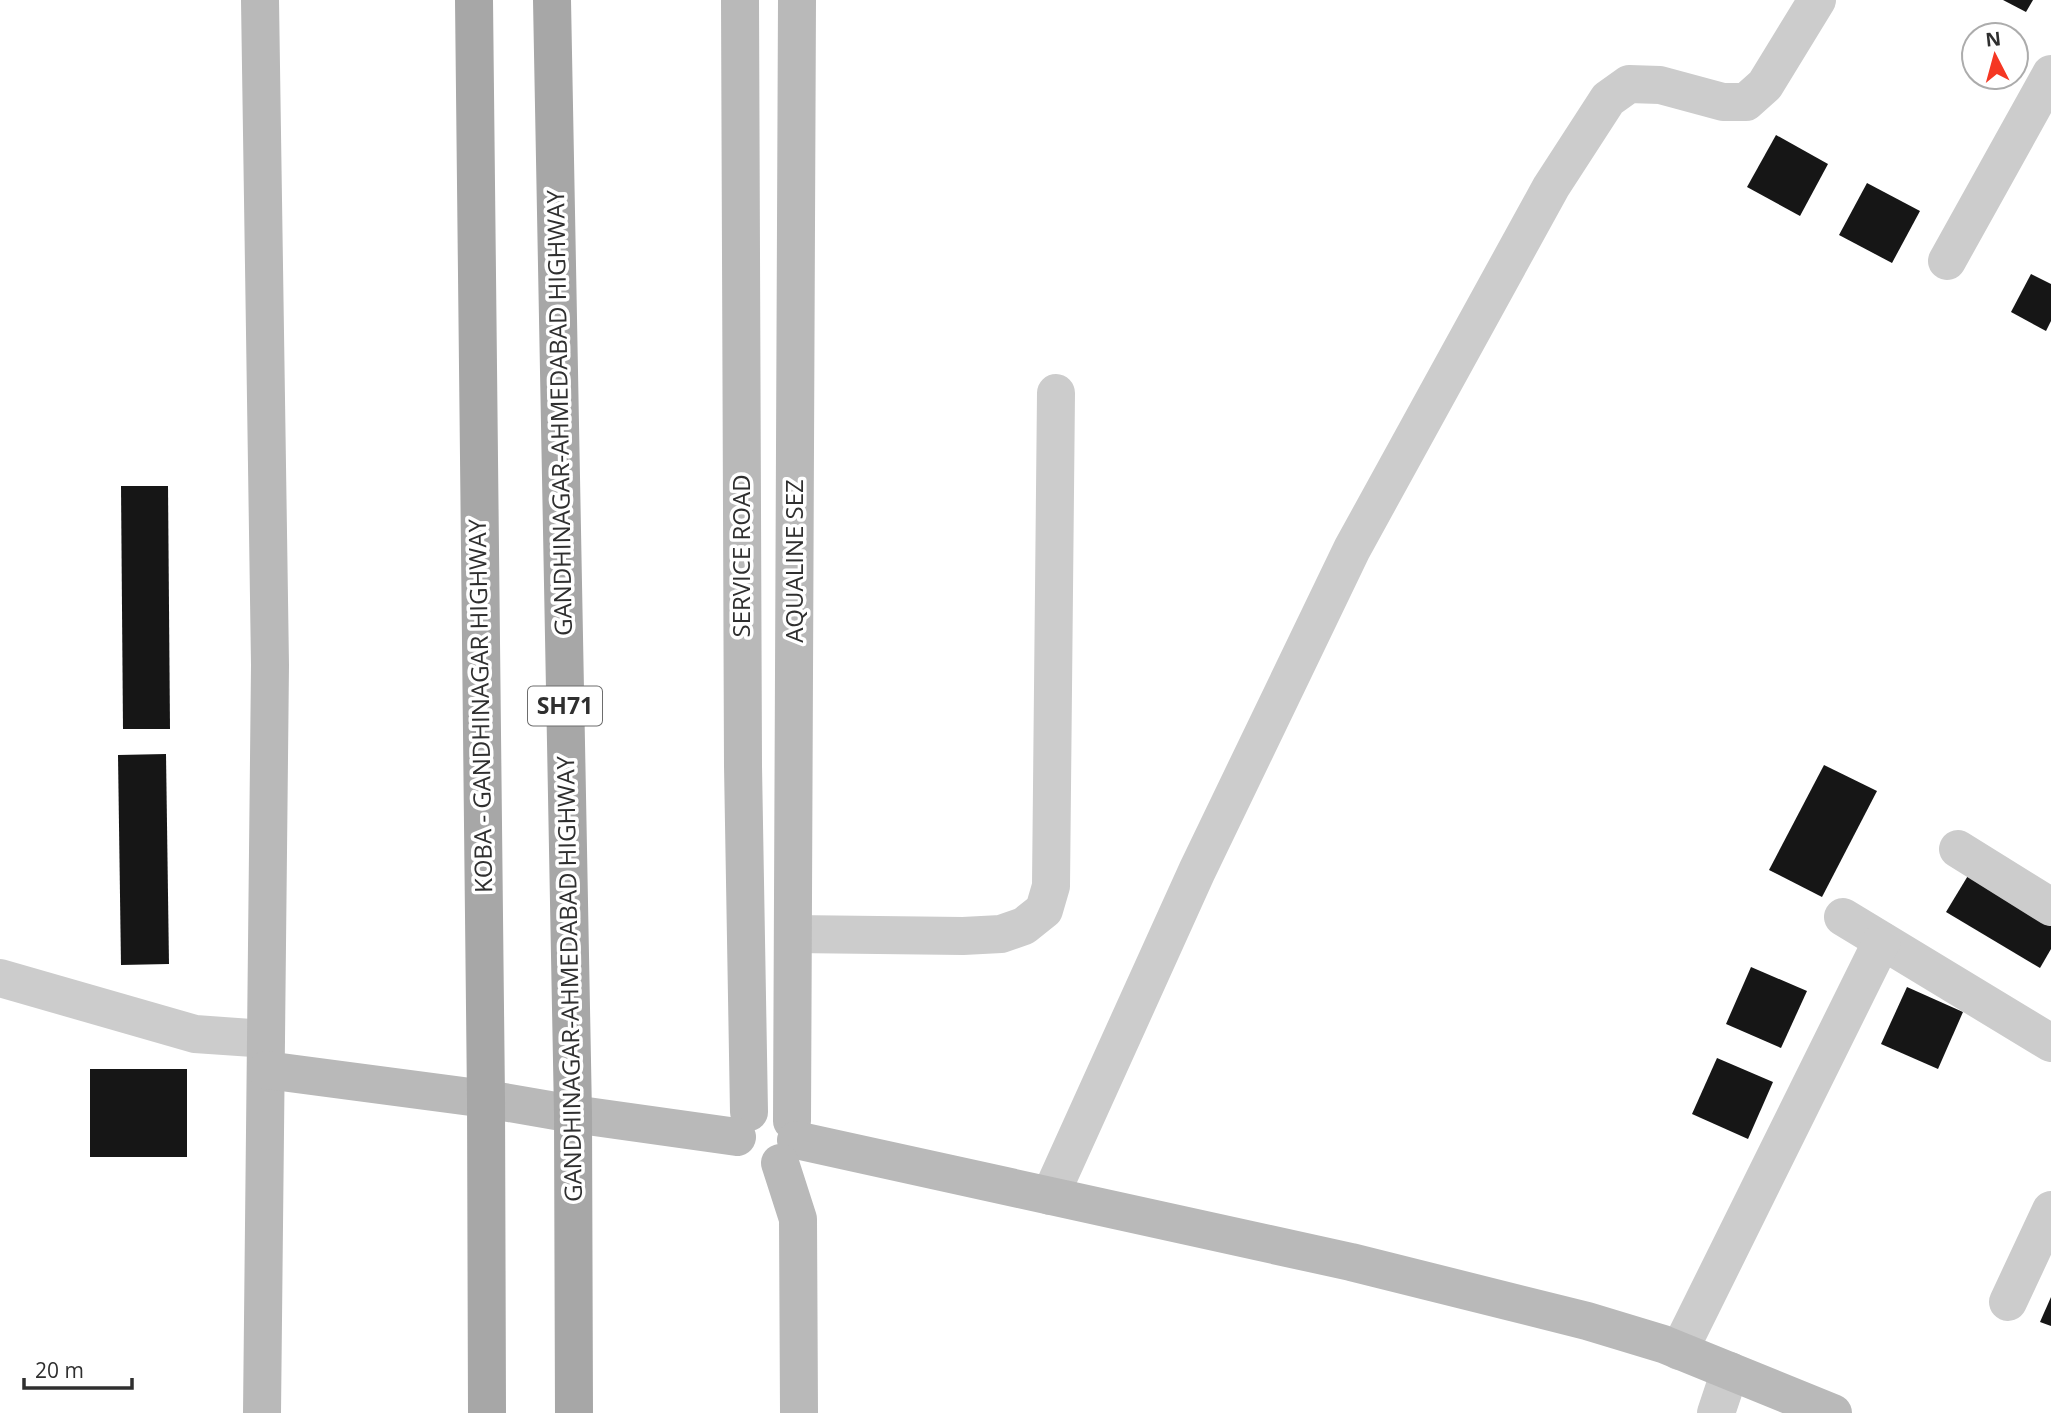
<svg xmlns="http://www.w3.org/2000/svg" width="2051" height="1413" viewBox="0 0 2051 1413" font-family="'Open Sans',sans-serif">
  <rect width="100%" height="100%" fill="#fff"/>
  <g fill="#161616">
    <path d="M 2003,0 L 2033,0 L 2026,12 Z"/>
    <path d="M 1776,135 L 1828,164 L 1800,216 L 1747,187 Z"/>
    <path d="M 1867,183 L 1920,211 L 1892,263 L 1839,235 Z"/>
    <path d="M 2031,274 L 2051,284 L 2051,321 L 2046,331 L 2011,312 Z"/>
    <path d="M 121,486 L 168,486 L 170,729 L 123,729 Z"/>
    <path d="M 166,754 L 169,964 L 121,965 L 118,755 Z"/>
    <path d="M 1824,765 L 1877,791 L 1822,897 L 1769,870 Z"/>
    <path d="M 1972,869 L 2051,916 L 2051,949 L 2040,968 L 1946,912 Z"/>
    <path d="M 1751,967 L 1807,991 L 1781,1048 L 1726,1024 Z"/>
    <path d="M 1907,987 L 1963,1012 L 1938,1069 L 1881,1044 Z"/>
    <path d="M 1717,1058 L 1773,1082 L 1748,1139 L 1692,1114 Z"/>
    <rect x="90" y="1069" width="97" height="88"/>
    <path d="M 2051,1297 L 2051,1326 L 2040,1322 Z"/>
  </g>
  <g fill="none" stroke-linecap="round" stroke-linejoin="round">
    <g stroke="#ccc" stroke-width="38">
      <path d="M 1947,261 L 2051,74"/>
      <path d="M 1958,849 L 2051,907"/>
      <path d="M 1843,917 L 2051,1043"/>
      <path d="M 793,934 L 963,936 L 1001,934 L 1024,926 L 1044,910 L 1051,886 L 1056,393"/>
      <path d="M 0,978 L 195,1034 L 266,1039"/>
      <path d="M 1050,1196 L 1197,871 L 1352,549 L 1551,187 L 1608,99 L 1629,84 L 1660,85 L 1723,102 L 1746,102 L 1765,85 L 1817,0"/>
      <path d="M 2008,1302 L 2051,1210"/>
      <path d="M 1679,1351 L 1882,941"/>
      <path d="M 1716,1413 L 1730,1371"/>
    </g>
    <g stroke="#b9b9b9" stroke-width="38">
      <path d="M 260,0 L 270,665 L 262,1413"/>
      <path d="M 740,0 L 743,766 L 749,1112"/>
      <path d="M 266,1070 L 486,1099 L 573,1114 L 737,1137"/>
      <path d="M 792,1121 L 797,0"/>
      <path d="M 796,1140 L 1351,1262 L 1587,1321 L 1663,1344 L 1833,1413"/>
      <path d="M 780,1163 L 798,1219 L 799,1413"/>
    </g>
    <g stroke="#a7a7a7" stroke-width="38">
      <path d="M 474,0 L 486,1099 L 487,1413"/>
      <path d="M 552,0 L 573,1114 L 574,1413"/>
    </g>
  </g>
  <g text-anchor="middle" stroke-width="7" stroke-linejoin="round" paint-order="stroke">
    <rect fill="#fff" stroke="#6d6d6d" stroke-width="2" x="528" y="686.5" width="74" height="39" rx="5"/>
    <g font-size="23" font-weight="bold" fill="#2f2f2f">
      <text x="565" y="714">SH71</text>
    </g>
    <g font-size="24" fill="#2f2f2f" stroke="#fff">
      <text transform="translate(560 413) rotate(-91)" y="8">GANDHINAGAR-AHMEDABAD HIGHWAY</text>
      <text transform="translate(742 556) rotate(-90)" y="8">SERVICE ROAD</text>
      <text transform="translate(795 561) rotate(-90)" y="8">AQUALINE SEZ</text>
      <text transform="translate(481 706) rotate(-91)" y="8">KOBA - GANDHINAGAR HIGHWAY</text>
      <text transform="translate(570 979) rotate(-91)" y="8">GANDHINAGAR-AHMEDABAD HIGHWAY</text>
    </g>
  </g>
  <g transform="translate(1995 56) rotate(354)"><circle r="33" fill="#ffffff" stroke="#acacac" stroke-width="2"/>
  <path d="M0-5L12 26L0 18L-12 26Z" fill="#f53723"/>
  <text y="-10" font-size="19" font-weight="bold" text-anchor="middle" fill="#2f2f2f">N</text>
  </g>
  <path d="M24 1378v10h108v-10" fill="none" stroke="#2f2f2f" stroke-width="3.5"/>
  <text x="35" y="1378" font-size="21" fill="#2f2f2f" stroke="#ffffff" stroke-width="5" paint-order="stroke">20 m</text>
</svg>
